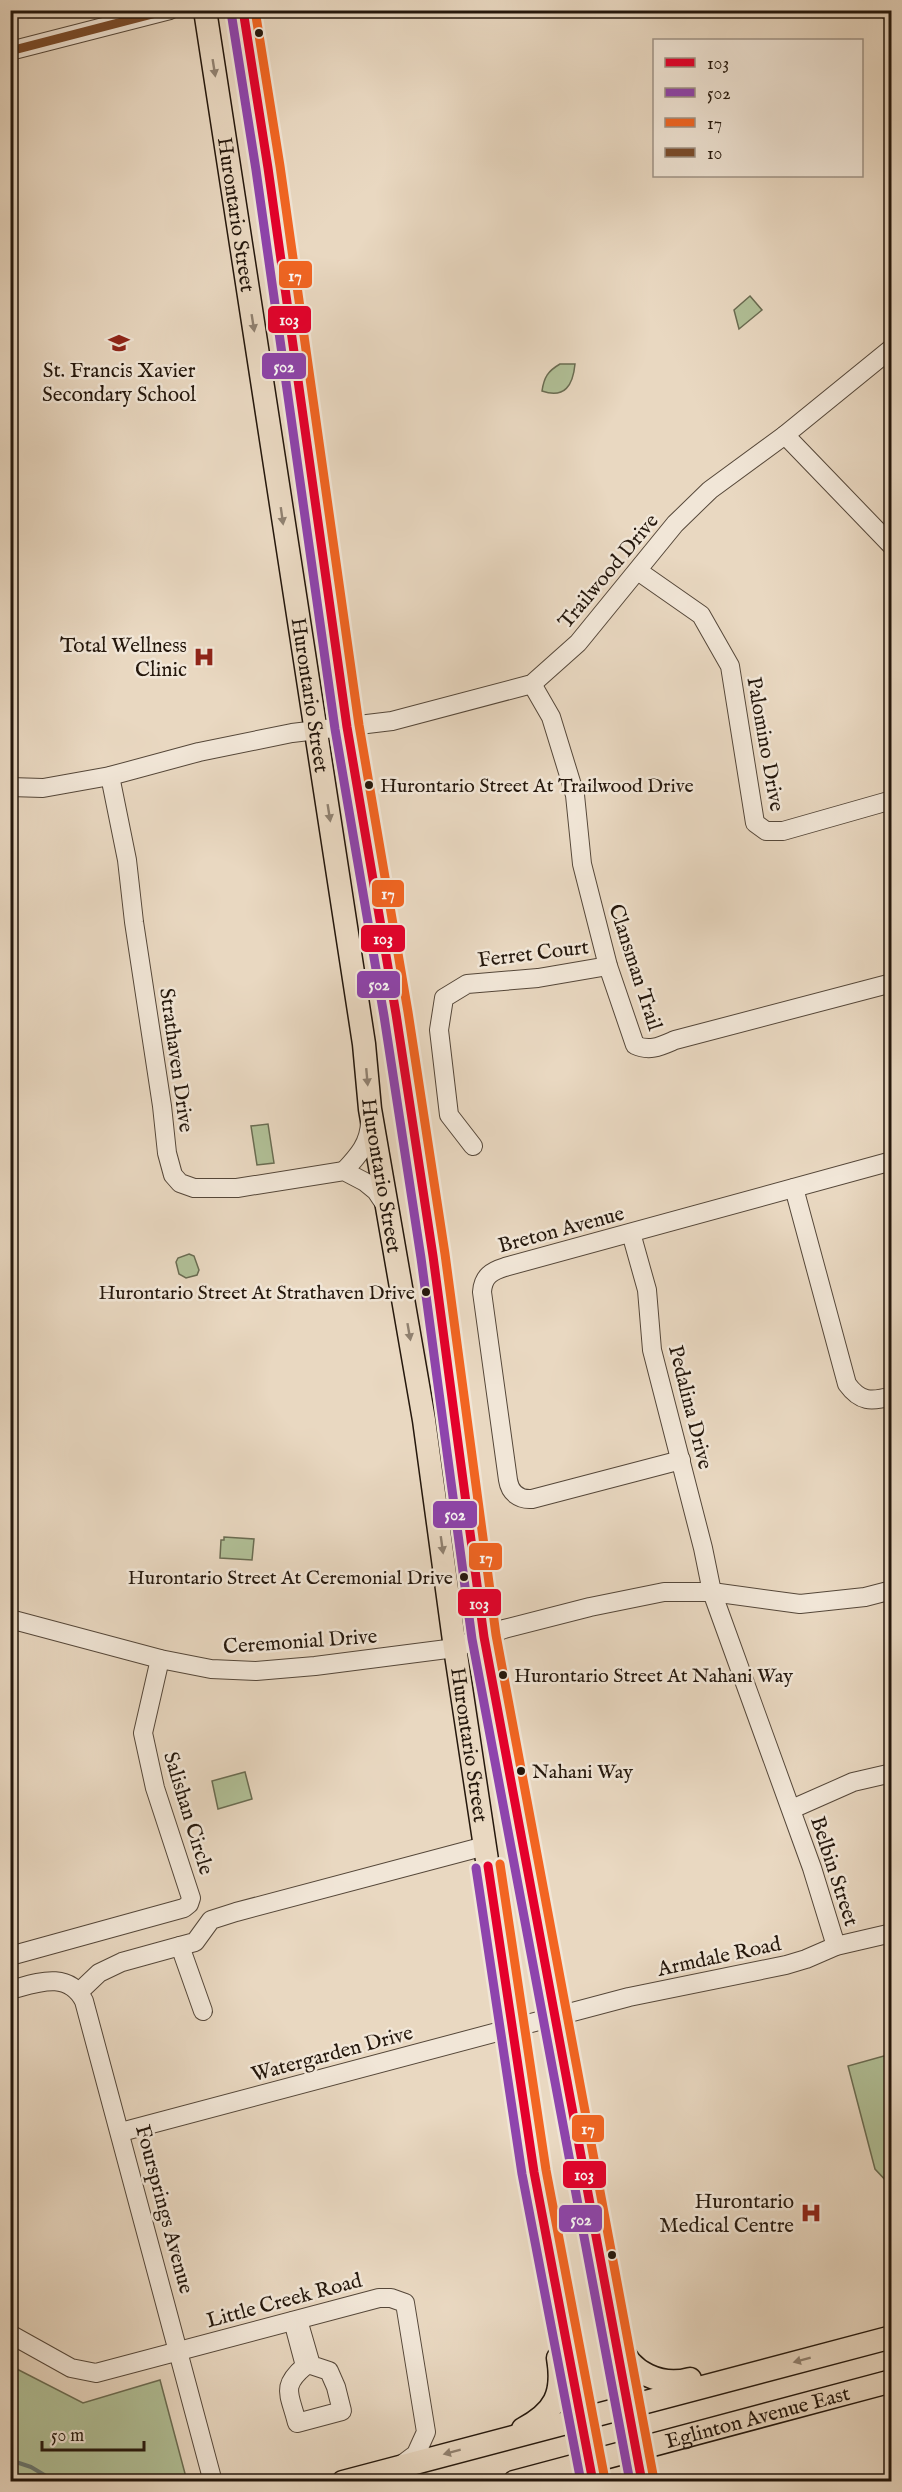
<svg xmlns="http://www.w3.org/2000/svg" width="902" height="2492" viewBox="0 0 902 2492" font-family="'IM FELL English',serif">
  <rect width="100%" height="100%" fill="#e9d8c1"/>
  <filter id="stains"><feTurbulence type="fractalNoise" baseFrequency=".00333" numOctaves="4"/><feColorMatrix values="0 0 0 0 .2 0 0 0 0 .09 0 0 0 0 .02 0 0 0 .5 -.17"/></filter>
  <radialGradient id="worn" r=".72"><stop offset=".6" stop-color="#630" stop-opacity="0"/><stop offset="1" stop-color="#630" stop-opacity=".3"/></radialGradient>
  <g fill="#b1c097" stroke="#6a6c52" stroke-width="1.5">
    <path d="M 750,296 L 762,310 L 739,329 L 734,310 Z"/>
    <path d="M 560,364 L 575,364 C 573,385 565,399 542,391 C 544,377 548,371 560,364 Z"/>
    <path d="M 268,1124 L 274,1163 L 257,1165 L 251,1126 Z"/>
    <path d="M 189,1254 L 194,1256 L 199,1270 L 197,1275 L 186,1278 L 179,1274 L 176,1262 L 178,1258 Z"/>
    <path d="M 224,1537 L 254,1539 L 252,1560 L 220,1558 L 221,1540 L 224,1540 Z"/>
    <path d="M 245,1772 L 252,1799 L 218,1809 L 212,1781 Z"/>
    <path d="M 891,2054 L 892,2054 L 891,2186 L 875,2169 L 848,2066 Z"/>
    <path d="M 11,2366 L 83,2403 L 160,2380 L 187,2481 L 11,2481 Z"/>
  </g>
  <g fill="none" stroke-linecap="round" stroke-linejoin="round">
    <path stroke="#697872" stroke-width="4" d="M 10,2460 L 31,2467 L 56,2482"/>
    <defs>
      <g id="minor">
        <path d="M 888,10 L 892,13"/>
        <path d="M 10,51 L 170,10"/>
        <path d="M 785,435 L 892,546"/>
        <path d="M 638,571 L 701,615 L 730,666 L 755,823 L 766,831 L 783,831 L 892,800"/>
        <path d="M 532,684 L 551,717 L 575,795 L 582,864 L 608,966 L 635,1045 C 650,1052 661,1046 675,1040 L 892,983"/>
        <path d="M 110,776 L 127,860 L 134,922 L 162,1106 L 167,1153 L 173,1175 L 180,1183 L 194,1188 L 237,1188 L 344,1171 L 365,1182 L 376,1191 L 386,1206"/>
        <path d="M 10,787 L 43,788 L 110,776 L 199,752 L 292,733 L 392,721 L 532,684 L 578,643 L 675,524 L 710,490 L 785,435 L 892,348"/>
        <path d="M 473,1146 L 449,1115 L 439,1030 L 444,998 L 467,984 L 538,978 L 608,966"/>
        <path d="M 344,1171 C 358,1156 370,1143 370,1121"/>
        <path d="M 794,1188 L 847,1384 C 860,1402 871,1402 892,1396"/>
        <path d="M 631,1233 L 647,1290 L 652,1350 L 703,1548 L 712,1592 L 812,1868 L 836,1946"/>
        <path d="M 681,1460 L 532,1499 C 519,1500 510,1493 508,1480 L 482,1292 C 483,1276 492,1271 505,1267 L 892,1161"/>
        <path d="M 10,1619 L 160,1659 L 211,1669 L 256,1671 L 315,1666 L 455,1648 L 504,1629 L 590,1607 L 664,1592 L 712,1592 L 800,1604 L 865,1597 L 892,1590"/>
        <path d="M 792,1809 L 853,1782 L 892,1773"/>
        <path d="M 180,1946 L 195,1942 L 211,1920 L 236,1912 L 485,1846"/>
        <path d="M 10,1956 L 184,1908 L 189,1904 L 191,1898 L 155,1788 L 143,1733 L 160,1659"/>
        <path d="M 10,1990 C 37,1983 68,1970 84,2001 L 213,2482"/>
        <path d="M 79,1992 L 99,1973 L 122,1962 L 180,1946 L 203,2011"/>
        <path d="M 121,2132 L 629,1997 L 786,1965 L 806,1959 L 836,1946 L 892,1933"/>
        <path d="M 293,2321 L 305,2366 C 280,2387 290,2394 297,2423 L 342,2411 L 336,2387 L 329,2371 L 311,2365 L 298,2320"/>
        <path d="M 10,2334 L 71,2368 L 96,2373 L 379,2298 L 391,2298 L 405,2303 L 426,2432 L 416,2454 L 400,2466"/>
      </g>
      <g id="major">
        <path id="s1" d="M 205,10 L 364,1044 L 370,1109 L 424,1420 L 455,1648 L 534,2172 L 593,2482"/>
        <path d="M 243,10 L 268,168 L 347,727 L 396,1014 L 433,1256 L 484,1637 L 642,2482"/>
        <path d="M 620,2344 C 629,2373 662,2387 690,2379"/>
        <path d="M 523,2429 C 555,2412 564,2394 558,2358"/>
        <path d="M 343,2482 L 892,2337"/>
        <path id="s2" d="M 514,2482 L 892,2381"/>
      </g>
    </defs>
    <use href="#minor" stroke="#554739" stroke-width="20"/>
    <use href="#major" stroke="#24170c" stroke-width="25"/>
    <use href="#minor" stroke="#f1e6d7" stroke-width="18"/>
    <use href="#major" stroke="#e9d8c1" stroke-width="22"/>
    <defs>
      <g id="bus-1">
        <path d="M 243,10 L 268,168 L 347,727 L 396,1014 L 433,1256 L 484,1637 L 642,2482"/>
        <path d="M 488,1866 L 534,2172 L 593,2482"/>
      </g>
      <g id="bus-2">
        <path d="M 231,12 L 256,170 L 335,729 L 384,1016 L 421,1258 L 472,1639 L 630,2482"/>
        <path d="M 476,1868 L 522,2174 L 581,2482"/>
      </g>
      <g id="bus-3">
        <path d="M 255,10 L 280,166 L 359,725 L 408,1012 L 445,1254 L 496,1635 L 654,2480"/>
        <path d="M 500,1864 L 546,2170 L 605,2480"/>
      </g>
      <path id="bus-4" d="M 10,51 L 168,10"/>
    </defs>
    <use href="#bus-1" stroke="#f1e6d7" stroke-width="14"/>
    <use href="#bus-2" stroke="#f1e6d7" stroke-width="14"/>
    <use href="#bus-3" stroke="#f1e6d7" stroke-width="14"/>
    <use href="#bus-4" stroke="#f1e6d7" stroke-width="14"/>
    <use href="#bus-1" stroke="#e4002b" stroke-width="9"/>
    <use href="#bus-2" stroke="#8e44ad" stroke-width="9"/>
    <use href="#bus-3" stroke="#f26522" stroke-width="9"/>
    <use href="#bus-4" stroke="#7a4b2a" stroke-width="9"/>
  </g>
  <defs><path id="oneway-solid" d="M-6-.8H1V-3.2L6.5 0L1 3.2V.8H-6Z" transform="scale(1.5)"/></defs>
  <g fill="#908170">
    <use href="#oneway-solid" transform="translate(214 68) rotate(81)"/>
    <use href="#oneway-solid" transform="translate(253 323) rotate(81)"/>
    <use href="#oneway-solid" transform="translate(282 516) rotate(82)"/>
    <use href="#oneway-solid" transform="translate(329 813) rotate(81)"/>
    <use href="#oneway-solid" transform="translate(367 1077) rotate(85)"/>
    <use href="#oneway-solid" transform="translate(409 1332) rotate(80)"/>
    <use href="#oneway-solid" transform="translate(442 1545) rotate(82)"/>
    <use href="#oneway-solid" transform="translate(802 2360) rotate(165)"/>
    <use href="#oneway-solid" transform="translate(452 2452) rotate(165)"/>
  </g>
  <defs>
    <symbol id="school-bare" viewBox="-9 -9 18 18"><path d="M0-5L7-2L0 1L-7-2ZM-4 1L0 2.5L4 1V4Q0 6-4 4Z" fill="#8f2418" stroke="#f1e6d7" stroke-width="2.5" paint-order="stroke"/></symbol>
    <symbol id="hospital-bare" viewBox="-9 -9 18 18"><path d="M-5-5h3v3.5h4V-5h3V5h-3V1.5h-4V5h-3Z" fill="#8f2418" stroke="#f1e6d7" stroke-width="2.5" paint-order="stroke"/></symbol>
  </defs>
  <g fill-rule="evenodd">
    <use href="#school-bare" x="104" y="328" width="30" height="30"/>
    <use href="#hospital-bare" x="189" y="642" width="30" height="30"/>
    <use href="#hospital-bare" x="796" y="2198" width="30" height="30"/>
  </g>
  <g fill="#24170c" stroke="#f1e6d7" stroke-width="2">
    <circle cx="259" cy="33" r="5"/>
    <circle cx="369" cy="785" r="5"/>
    <circle cx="426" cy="1292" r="5"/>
    <circle cx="464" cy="1577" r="5"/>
    <circle cx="503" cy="1675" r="5"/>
    <circle cx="521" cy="1771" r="5"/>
    <circle cx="612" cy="2255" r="5"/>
  </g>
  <g text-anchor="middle" stroke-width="5" stroke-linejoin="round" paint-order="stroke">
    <g font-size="20" fill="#24170c" stroke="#f1e6d7" text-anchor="start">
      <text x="380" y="792">Hurontario Street At Trailwood Drive</text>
      <text x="415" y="1299" text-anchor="end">Hurontario Street At Strathaven Drive</text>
      <text x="453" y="1584" text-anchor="end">Hurontario Street At Ceremonial Drive</text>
      <text x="514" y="1682">Hurontario Street At Nahani Way</text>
      <text x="532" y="1778">Nahani Way</text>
    </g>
    <g font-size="21" fill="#24170c" stroke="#f1e6d7">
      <text dy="7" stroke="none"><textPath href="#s1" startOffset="207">Hurontario Street</textPath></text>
      <text transform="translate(608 571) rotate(-50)" y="7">Trailwood Drive</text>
      <text dy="7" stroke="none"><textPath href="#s1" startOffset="693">Hurontario Street</textPath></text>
      <text transform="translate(766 744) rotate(80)" y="7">Palomino Drive</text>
      <text transform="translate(533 953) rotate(-7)" y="7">Ferret Court</text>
      <text transform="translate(636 967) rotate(72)" y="7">Clansman Trail</text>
      <text transform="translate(177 1060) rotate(82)" y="7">Strathaven Drive</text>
      <text dy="7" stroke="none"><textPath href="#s1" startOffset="1179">Hurontario Street</textPath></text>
      <text transform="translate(561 1229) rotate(-15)" y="7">Breton Avenue</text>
      <text transform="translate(691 1407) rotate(76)" y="7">Pedalina Drive</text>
      <text transform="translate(300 1641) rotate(-4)" y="7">Ceremonial Drive</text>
      <text dy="7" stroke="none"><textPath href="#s1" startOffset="1755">Hurontario Street</textPath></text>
      <text transform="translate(189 1813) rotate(73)" y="7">Salishan Circle</text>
      <text transform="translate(835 1871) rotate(72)" y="7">Belbin Street</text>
      <text transform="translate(719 1956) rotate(-12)" y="7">Armdale Road</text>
      <text transform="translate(332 2053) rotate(-15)" y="7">Watergarden Drive</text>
      <text transform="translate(165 2209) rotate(75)" y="7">Foursprings Avenue</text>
      <text transform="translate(284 2300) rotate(-15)" y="7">Little Creek Road</text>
      <text dy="7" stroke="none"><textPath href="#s2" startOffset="252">Eglinton Avenue East</textPath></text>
    </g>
    <g font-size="21" fill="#24170c" stroke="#f1e6d7" text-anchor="end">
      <text x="119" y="377" text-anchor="middle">St. Francis Xavier<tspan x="119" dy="24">Secondary School</tspan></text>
      <text x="187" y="652">Total Wellness<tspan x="187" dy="24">Clinic</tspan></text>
      <text x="794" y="2208">Hurontario<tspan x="794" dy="24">Medical Centre</tspan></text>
    </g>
  </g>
  <g stroke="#f1e6d7" stroke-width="2">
    <rect x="278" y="260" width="35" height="29" rx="6" fill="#f26522"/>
    <rect x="267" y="305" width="45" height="29" rx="6" fill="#e4002b"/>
    <rect x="261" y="352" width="46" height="28" rx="6" fill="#8e44ad"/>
    <rect x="371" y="879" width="34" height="29" rx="6" fill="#f26522"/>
    <rect x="360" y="924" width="46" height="29" rx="6" fill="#e4002b"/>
    <rect x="356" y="970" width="45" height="29" rx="6" fill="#8e44ad"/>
    <rect x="432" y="1500" width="46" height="29" rx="6" fill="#8e44ad"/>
    <rect x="468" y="1542" width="35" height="29" rx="6" fill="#f26522"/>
    <rect x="457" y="1588" width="45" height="29" rx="6" fill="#e4002b"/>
    <rect x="571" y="2114" width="34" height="29" rx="6" fill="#f26522"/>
    <rect x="562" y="2160" width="45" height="29" rx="6" fill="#e4002b"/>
    <rect x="558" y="2204" width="45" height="29" rx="6" fill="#8e44ad"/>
  </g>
  <g font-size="16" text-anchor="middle" font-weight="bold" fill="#fff">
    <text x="295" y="281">17</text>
    <text x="289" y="325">103</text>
    <text x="284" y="372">502</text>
    <text x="388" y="899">17</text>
    <text x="383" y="944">103</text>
    <text x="379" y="990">502</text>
    <text x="455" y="1520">502</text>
    <text x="486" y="1563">17</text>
    <text x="479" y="1609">103</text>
    <text x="588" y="2134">17</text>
    <text x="584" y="2180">103</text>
    <text x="581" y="2225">502</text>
  </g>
  <rect width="902" height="2492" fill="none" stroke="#e9d8c1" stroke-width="36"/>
  <rect x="12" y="12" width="878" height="2468" fill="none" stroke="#24170c" stroke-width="3"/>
  <rect x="18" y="18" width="866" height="2456" fill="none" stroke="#24170c" stroke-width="1.5"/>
  <rect x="653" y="39" width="210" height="138" fill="#f1e6d7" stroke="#9f9386" stroke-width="1.5"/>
  <rect x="665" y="58" width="30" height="9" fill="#e4002b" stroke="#9f9386" stroke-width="1.5"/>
  <text x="707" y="69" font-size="18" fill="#24170c">103</text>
  <rect x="665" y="88" width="30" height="9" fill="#8e44ad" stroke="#9f9386" stroke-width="1.5"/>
  <text x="707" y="99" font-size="18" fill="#24170c">502</text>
  <rect x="665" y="118" width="30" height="9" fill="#f26522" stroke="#9f9386" stroke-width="1.5"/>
  <text x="707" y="129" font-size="18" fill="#24170c">17</text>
  <rect x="665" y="148" width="30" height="9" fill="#7a4b2a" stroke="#9f9386" stroke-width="1.5"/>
  <text x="707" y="159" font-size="18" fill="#24170c">10</text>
  <path d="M42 2441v9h102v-9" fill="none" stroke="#24170c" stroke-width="3"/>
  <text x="51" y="2441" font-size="18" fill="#24170c" stroke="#f1e6d7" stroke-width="4.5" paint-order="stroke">50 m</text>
  <rect width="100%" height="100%" filter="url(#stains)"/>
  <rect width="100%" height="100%" fill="url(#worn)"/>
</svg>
